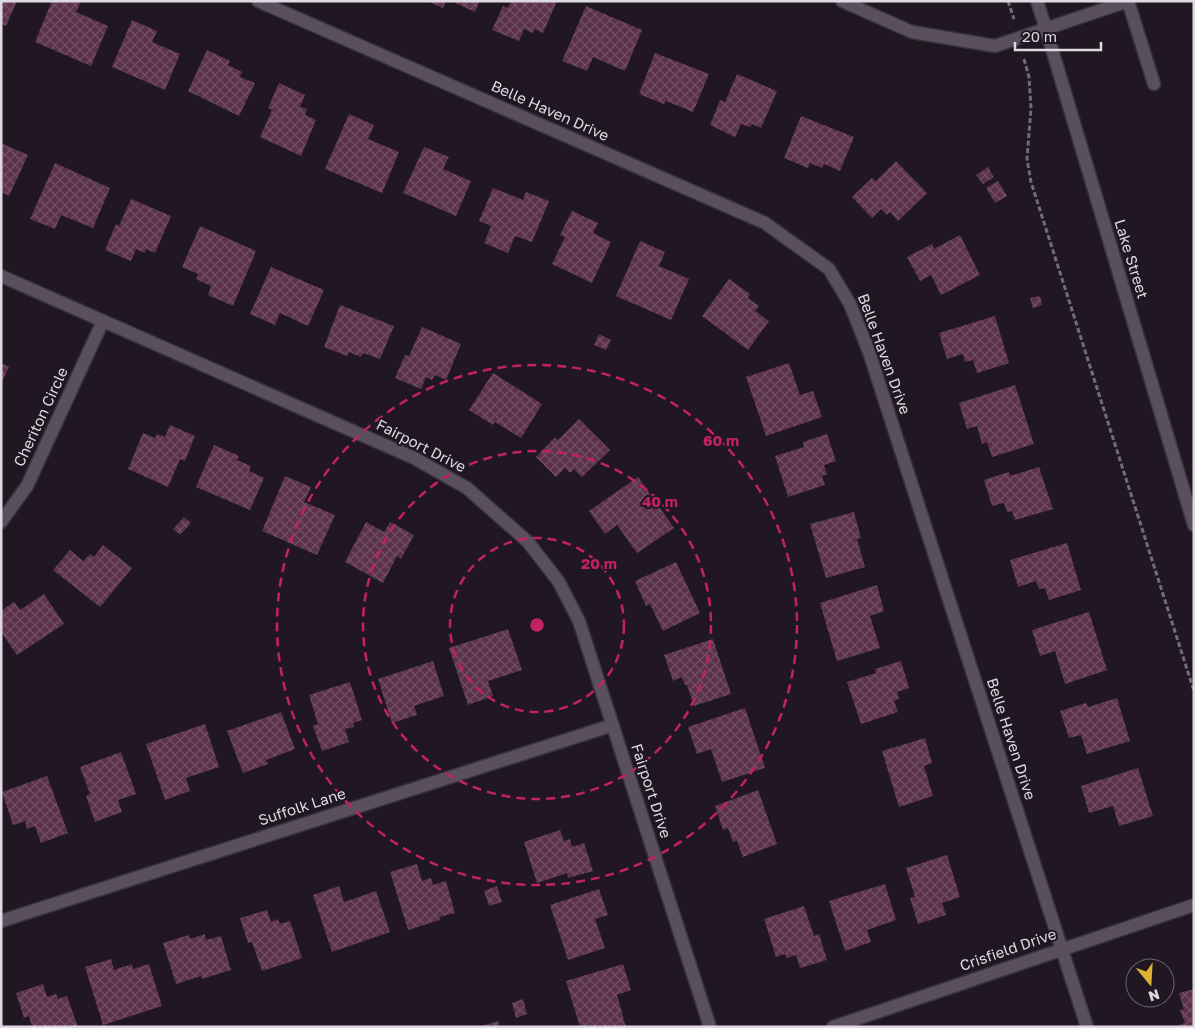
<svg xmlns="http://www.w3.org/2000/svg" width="1195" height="1028" viewBox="0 0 1195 1028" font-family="'Golos Text',sans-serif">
  <defs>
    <pattern id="building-cross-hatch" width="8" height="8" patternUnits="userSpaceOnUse" patternTransform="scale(1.25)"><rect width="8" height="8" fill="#5b324a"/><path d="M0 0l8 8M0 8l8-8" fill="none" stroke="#724f64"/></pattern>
  </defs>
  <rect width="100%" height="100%" fill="#201723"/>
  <g fill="url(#building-cross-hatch)">
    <path d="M 1,1 L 17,1 L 6,26 L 1,24 Z"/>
    <path d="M 52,1 L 81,1 L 76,12 L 108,26 L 91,66 L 35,42 Z"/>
    <path d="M 427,1 L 446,1 L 443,8 Z"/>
    <path d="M 451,1 L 480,1 L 475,12 Z"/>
    <path d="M 511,1 L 557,1 L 543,33 L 535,29 L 533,33 L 524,29 L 519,41 L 492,30 L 503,6 L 508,8 Z"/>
    <path d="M 586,6 L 642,30 L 625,71 L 593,57 L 587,71 L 562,61 Z"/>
    <path d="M 132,20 L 157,31 L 152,42 L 180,54 L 165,90 L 112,67 Z"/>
    <path d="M 207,50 L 230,61 L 228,65 L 242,72 L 240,77 L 255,83 L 239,116 L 188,91 Z"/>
    <path d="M 655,53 L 709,74 L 693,112 L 666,101 L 664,104 L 639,94 Z"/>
    <path d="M 737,74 L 777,91 L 761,128 L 752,124 L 750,127 L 741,124 L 735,137 L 710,125 L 720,100 L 725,102 Z"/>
    <path d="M 279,83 L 305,95 L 300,107 L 307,109 L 305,115 L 316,120 L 301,156 L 260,137 L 272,110 L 268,108 Z"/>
    <path d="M 349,114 L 374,125 L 368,139 L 399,152 L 382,193 L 325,169 Z"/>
    <path d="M 801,116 L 854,137 L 840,171 L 824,164 L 822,168 L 810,163 L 808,168 L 784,158 Z"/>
    <path d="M 1,143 L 28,155 L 9,196 L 1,192 Z"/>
    <path d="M 424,147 L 449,157 L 443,169 L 471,181 L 456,216 L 403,193 Z"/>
    <path d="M 896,161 L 927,193 L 898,221 L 890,212 L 887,215 L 881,209 L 872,218 L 852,197 L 872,178 L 876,181 Z"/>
    <path d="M 55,163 L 110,188 L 93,228 L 61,215 L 55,229 L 30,219 Z"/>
    <path d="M 988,167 L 994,177 L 983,184 L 976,175 Z"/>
    <path d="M 998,181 L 1007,196 L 995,203 L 986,188 Z"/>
    <path d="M 493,188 L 523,200 L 526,192 L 549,201 L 532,242 L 515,236 L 508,253 L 484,243 L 491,226 L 479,221 Z"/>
    <path d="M 131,199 L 171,216 L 155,253 L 146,249 L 145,253 L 136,249 L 131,261 L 105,250 L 116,224 L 119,226 Z"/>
    <path d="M 572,211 L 598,223 L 593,233 L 611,242 L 592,283 L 552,264 L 565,237 L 560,235 Z"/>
    <path d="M 200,226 L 256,251 L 233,306 L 208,295 L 211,286 L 196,279 L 198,274 L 182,267 Z"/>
    <path d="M 960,235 L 980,275 L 941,295 L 931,275 L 920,281 L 907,257 L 932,244 L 934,249 Z"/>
    <path d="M 640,241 L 665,252 L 659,266 L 689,279 L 671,320 L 616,296 Z"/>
    <path d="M 271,267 L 324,290 L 308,326 L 280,313 L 275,325 L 250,314 Z"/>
    <path d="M 729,279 L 750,294 L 748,298 L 759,306 L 755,311 L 769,321 L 748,350 L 702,316 Z"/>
    <path d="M 1040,296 L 1042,305 L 1033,308 L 1030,298 Z"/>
    <path d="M 340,305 L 394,326 L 380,359 L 363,353 L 361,357 L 349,352 L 347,356 L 324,347 Z"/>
    <path d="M 995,316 L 1009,363 L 977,373 L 973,360 L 965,362 L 963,354 L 947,359 L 939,333 Z"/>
    <path d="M 422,327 L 461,344 L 446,380 L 435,375 L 432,380 L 426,377 L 421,389 L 395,378 L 405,355 L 409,356 Z"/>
    <path d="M 599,334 L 611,340 L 606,350 L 594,345 Z"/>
    <path d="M 1,363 L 9,367 L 1,384 Z"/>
    <path d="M 789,363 L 800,395 L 813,391 L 822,417 L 766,436 L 746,377 Z"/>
    <path d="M 493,373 L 542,404 L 521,438 L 495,422 L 493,425 L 469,410 Z"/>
    <path d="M 1015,385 L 1034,444 L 992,457 L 987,442 L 982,444 L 977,426 L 967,429 L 959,403 Z"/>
    <path d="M 579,419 L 610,450 L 582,477 L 574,469 L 570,473 L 565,468 L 556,477 L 536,457 L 555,437 L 558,440 Z"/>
    <path d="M 170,425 L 195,436 L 185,461 L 180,459 L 168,487 L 128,469 L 143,433 L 155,438 L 157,434 L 165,437 Z"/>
    <path d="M 827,434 L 836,461 L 824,465 L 827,474 L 822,476 L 825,485 L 788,497 L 775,456 L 804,447 L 803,442 Z"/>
    <path d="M 214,445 L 239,456 L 237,460 L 251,466 L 249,471 L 264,478 L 250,510 L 196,487 Z"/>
    <path d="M 1039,467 L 1053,509 L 1015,520 L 1012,511 L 1007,512 L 1004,503 L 992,506 L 984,480 L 1009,472 L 1010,476 Z"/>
    <path d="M 285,476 L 311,487 L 304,502 L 335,515 L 317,555 L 262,531 Z"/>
    <path d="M 638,477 L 674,528 L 637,553 L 617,525 L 605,534 L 589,511 Z"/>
    <path d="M 854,512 L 861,538 L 857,539 L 865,567 L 826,578 L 810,524 Z"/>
    <path d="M 184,517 L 191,523 L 180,535 L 173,529 Z"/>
    <path d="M 366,522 L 384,532 L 390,522 L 414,535 L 401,559 L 397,556 L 383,583 L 345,562 Z"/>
    <path d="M 1067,543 L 1081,590 L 1049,600 L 1045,588 L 1039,589 L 1036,581 L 1018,587 L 1010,560 Z"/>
    <path d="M 103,545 L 132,568 L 100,607 L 53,570 L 70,550 L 83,561 L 90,554 L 94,557 Z"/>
    <path d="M 676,562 L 700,613 L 663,631 L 650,604 L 646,606 L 635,581 Z"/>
    <path d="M 877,585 L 884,611 L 870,616 L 880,648 L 837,661 L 820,603 Z"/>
    <path d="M 44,594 L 64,624 L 17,655 L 1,632 L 1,611 L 14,602 L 20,610 Z"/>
    <path d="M 1089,612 L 1107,670 L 1065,684 L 1055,651 L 1040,656 L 1032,630 Z"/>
    <path d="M 508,629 L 522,670 L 488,681 L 493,696 L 468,705 L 449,648 Z"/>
    <path d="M 713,639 L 731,694 L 694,706 L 687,685 L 685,685 L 682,677 L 673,681 L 664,655 Z"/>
    <path d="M 433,661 L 444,696 L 414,706 L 417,715 L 392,723 L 378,679 Z"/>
    <path d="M 901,661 L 909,688 L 897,692 L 899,699 L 894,701 L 898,712 L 861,724 L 847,682 L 876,673 L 875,669 Z"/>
    <path d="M 350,682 L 362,720 L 353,723 L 354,727 L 345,729 L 349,742 L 322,751 L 313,726 L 318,724 L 309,695 Z"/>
    <path d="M 1117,698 L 1130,741 L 1087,754 L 1081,735 L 1069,738 L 1060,711 L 1086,703 L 1088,707 Z"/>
    <path d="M 745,708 L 765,768 L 722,782 L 711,749 L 697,754 L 688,727 Z"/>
    <path d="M 281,712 L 295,749 L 266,760 L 268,764 L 243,773 L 227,731 Z"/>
    <path d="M 205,724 L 219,767 L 186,778 L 190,791 L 165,800 L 146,744 Z"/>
    <path d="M 925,738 L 932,763 L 924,766 L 933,796 L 899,807 L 882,751 Z"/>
    <path d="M 121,752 L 136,794 L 118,800 L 122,812 L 95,822 L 86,796 L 90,794 L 80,767 Z"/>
    <path d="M 1138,768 L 1153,816 L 1119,826 L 1113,806 L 1089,813 L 1081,786 Z"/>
    <path d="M 47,776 L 68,833 L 41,843 L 35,826 L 27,829 L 25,821 L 13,825 L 2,792 Z"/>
    <path d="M 758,790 L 777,844 L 743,857 L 737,841 L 733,842 L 728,828 L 723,830 L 715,806 Z"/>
    <path d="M 560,830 L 564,841 L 570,839 L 572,847 L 584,843 L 593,871 L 568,878 L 567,873 L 537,883 L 524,842 Z"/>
    <path d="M 947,855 L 960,897 L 942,903 L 946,915 L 918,924 L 910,898 L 915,897 L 906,868 Z"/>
    <path d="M 417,864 L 422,881 L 431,878 L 433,885 L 446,881 L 455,913 L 439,917 L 440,920 L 408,930 L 390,872 Z"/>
    <path d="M 885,884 L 896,920 L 867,930 L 871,942 L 845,951 L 829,901 Z"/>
    <path d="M 339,886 L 344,902 L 376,891 L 390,932 L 332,952 L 313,895 Z"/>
    <path d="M 497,886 L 502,902 L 489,906 L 484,891 Z"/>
    <path d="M 599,889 L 608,915 L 595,919 L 605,948 L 568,960 L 550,905 Z"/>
    <path d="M 804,906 L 814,936 L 819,934 L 827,960 L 800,968 L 796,955 L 787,958 L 785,954 L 776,957 L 764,919 Z"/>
    <path d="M 267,910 L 271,922 L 278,919 L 280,924 L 290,921 L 302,958 L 262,971 L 252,942 L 248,943 L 240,918 Z"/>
    <path d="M 205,934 L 206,940 L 221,936 L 231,970 L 202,979 L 201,976 L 176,984 L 163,943 L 189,935 L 190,939 Z"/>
    <path d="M 111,959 L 114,970 L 132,964 L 133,969 L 149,964 L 162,1006 L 103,1025 L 85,967 Z"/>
    <path d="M 623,964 L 631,990 L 617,995 L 626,1027 L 580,1027 L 566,981 Z"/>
    <path d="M 43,984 L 47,997 L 56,994 L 58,999 L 67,996 L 78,1027 L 32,1027 L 29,1016 L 24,1018 L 16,993 Z"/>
    <path d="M 1194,989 L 1194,1027 L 1174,1027 L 1185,1023 L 1180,1010 L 1184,1009 L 1179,993 Z"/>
    <path d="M 523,999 L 527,1014 L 516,1018 L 512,1003 Z"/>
    <path d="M 498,1021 L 500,1027 L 482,1027 L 481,1026 Z"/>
  </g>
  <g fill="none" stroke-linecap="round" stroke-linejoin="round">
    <defs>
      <g id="service">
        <path d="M 842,1 L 912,32 L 995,46 L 1128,1"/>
        <path d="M 1128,1 L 1154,84"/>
      </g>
      <g id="minor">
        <path d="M 258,1 L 765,223 L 829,269 L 850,304 L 869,352 L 1087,1027"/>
        <path d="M 1037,1 L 1046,29 L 1194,525"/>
        <path d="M 1,276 L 414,458 L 467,488 L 528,542 L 559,582 L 579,621 L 710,1027"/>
        <path d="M 1,522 L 27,486 L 103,321"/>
        <path d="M 1,921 L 613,725"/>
        <path d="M 833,1027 L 1194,905"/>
      </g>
    </defs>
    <use href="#service" stroke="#39323b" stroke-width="15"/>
    <use href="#minor" stroke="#39323b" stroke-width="15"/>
    <g stroke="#736b76" stroke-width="3" stroke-dasharray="5 2.5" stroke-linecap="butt">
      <path d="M 1008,1 L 1014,19"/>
      <path d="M 1024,59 L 1029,77 L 1031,108 L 1027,159 L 1031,182 L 1194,691"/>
    </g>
    <use href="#service" stroke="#5a4f5d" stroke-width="12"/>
    <use href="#minor" stroke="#5a4f5d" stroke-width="12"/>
  </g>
  <g fill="none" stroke="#c32262" stroke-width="2.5" stroke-dasharray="9 6">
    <circle cx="537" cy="625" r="87"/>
    <circle cx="537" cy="625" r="174"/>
    <circle cx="537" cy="625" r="260"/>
  </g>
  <g text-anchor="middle" stroke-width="4" stroke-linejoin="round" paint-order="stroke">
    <g font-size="15" fill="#dfd9e2" stroke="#201723">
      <text transform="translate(550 111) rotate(24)" y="5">Belle Haven Drive</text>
      <text transform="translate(1131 259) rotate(73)" y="5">Lake Street</text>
      <text transform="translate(884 354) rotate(70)" y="5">Belle Haven Drive</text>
      <text transform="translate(41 417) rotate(-65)" y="5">Cheriton Circle</text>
      <text transform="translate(421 446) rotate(27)" y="5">Fairport Drive</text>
      <text transform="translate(1011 739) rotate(72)" y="5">Belle Haven Drive</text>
      <text transform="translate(651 791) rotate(72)" y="5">Fairport Drive</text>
      <text transform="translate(302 807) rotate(-18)" y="5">Suffolk Lane</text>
      <text transform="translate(1008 950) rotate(-19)" y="5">Crisfield Drive</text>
    </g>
  </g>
  <circle cx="537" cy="625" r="8" fill="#c32262" stroke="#201723" stroke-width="2.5"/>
  <g font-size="15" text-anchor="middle" font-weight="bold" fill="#c32262" stroke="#201723" stroke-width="4" stroke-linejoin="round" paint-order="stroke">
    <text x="721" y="446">60 m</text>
    <text x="660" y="507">40 m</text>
    <text x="599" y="569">20 m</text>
  </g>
  <rect width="1195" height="1028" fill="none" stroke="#dfd9e2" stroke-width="5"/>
  <g transform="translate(1150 983) rotate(162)"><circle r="24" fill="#201723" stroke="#6c656f"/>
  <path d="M0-4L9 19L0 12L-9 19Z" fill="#ddb233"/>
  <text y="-8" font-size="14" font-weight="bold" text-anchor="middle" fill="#dfd9e2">N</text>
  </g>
  <path d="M1015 42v8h86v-8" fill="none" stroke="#dfd9e2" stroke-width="2.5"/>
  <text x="1022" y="42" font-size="15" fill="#dfd9e2" stroke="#201723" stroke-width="4" paint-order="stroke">20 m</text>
</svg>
